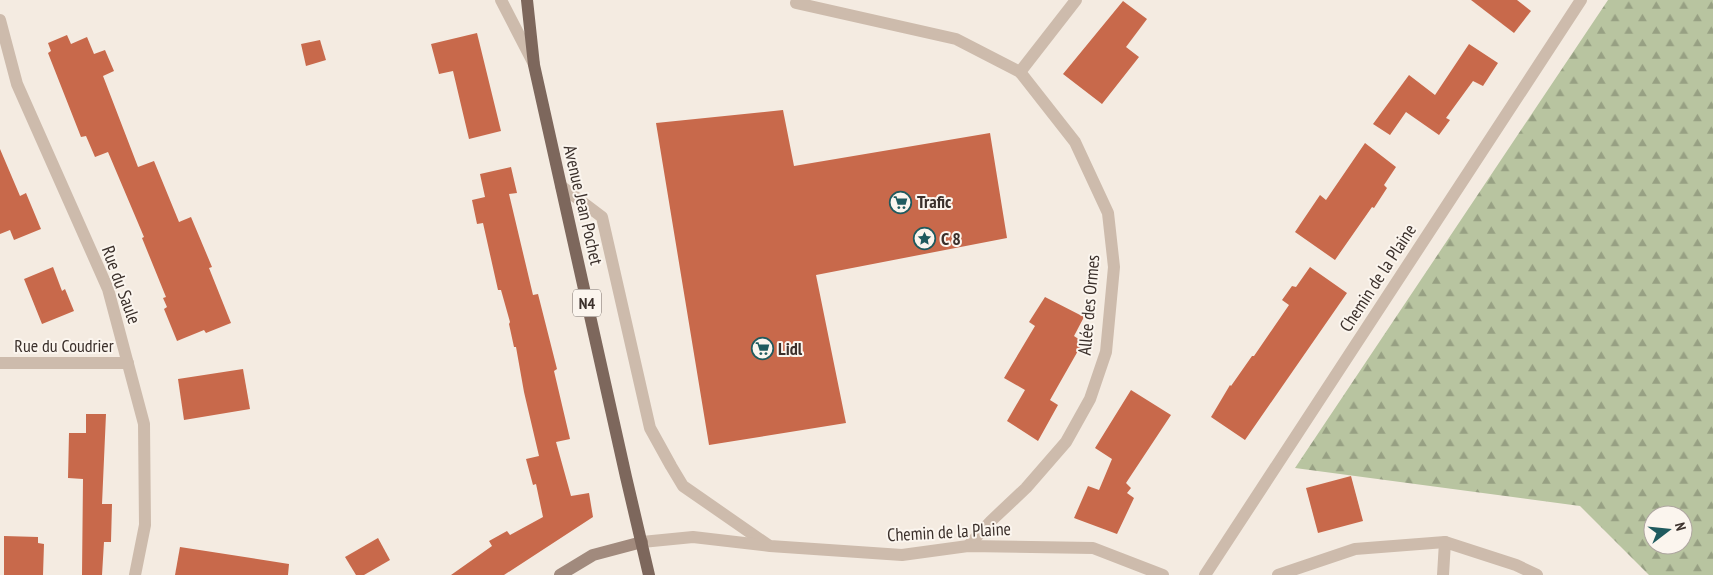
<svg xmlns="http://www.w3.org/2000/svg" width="1713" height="575" viewBox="0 0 1713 575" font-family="'PT Sans Narrow',sans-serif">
  <defs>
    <pattern id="forest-firs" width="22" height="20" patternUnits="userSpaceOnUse" patternTransform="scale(1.25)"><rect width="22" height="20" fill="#b8c4a0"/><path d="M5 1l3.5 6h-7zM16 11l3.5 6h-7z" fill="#97a083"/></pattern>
  </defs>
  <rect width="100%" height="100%" fill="#f4ebe1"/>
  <path fill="url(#forest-firs)" fill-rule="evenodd" d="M 1608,0 L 1713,0 L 1713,575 L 1649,575 L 1580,506 L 1295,468 ZM 1653,515 L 1683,515 L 1683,545 L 1653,545 Z"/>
  <g fill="#c8694b">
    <path d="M 1471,0 L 1517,0 L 1531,11 L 1514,33 Z"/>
    <path d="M 1123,1 L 1147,19 L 1126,47 L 1139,57 L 1102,104 L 1063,74 Z"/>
    <path d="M 477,33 L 501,131 L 469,139 L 453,71 L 439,74 L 431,44 Z"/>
    <path d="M 67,35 L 71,44 L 87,37 L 94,54 L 105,50 L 114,71 L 103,76 L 138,167 L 154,161 L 179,222 L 191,217 L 212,267 L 209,268 L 231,323 L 206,333 L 204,330 L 177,341 L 164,309 L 167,307 L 163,298 L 166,297 L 142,238 L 144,237 L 108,152 L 95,157 L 86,136 L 81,137 L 48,53 L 51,51 L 48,43 Z"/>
    <path d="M 320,40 L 326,60 L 306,66 L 301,44 Z"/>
    <path d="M 1469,44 L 1498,63 L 1483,86 L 1473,81 L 1446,118 L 1450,120 L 1439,135 L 1406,112 L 1390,135 L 1373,124 L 1409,75 L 1435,95 Z"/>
    <path d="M 783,110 L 794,166 L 990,133 L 1007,238 L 816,275 L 846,423 L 709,445 L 656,123 Z"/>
    <path d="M 1365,143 L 1396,167 L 1384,185 L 1387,188 L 1374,208 L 1372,207 L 1335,260 L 1295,232 L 1320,195 L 1326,200 Z"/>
    <path d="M 0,149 L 20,196 L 26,193 L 41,229 L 14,240 L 10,230 L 0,234 Z"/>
    <path d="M 511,167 L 517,193 L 509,194 L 533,295 L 538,294 L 557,369 L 554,371 L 570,439 L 556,442 L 571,496 L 589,493 L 593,517 L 504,575 L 451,575 L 492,546 L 489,541 L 507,531 L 510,535 L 543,517 L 536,484 L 533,485 L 526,459 L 539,456 L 524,392 L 516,347 L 514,347 L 509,324 L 510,322 L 501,290 L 498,290 L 483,223 L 477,224 L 472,200 L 485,197 L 480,174 Z"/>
    <path d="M 53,267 L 62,291 L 65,289 L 74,311 L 42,324 L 24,279 Z"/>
    <path d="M 1310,267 L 1347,293 L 1245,440 L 1211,417 L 1230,385 L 1231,386 L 1252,356 L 1254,356 L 1289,305 L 1282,300 L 1292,286 L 1296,287 Z"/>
    <path d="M 1045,297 L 1084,317 L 1074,336 L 1083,342 L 1050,400 L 1058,405 L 1038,441 L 1007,421 L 1025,390 L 1004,378 L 1035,326 L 1029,322 Z"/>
    <path d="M 243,369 L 250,409 L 184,420 L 178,379 Z"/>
    <path d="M 1131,390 L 1171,415 L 1126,483 L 1131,488 L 1127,493 L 1134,498 L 1117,534 L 1074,518 L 1088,486 L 1099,490 L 1112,459 L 1095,448 Z"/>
    <path d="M 86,414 L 106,414 L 102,504 L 112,504 L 111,542 L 104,542 L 102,575 L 82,575 L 83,479 L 68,478 L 69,433 L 86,433 Z"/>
    <path d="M 1351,476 L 1363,521 L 1318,533 L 1306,488 Z"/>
    <path d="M 4,536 L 38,537 L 38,543 L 44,544 L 43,575 L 4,575 Z"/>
    <path d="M 378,538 L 390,560 L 364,575 L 356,575 L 345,557 Z"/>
    <path d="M 180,547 L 289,564 L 288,575 L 175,575 Z"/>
  </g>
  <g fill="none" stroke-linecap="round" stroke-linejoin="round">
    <g stroke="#cdbbac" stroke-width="12">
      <path d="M 1278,575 L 1355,549 L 1445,542 L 1516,565 L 1537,575"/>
      <path d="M 1443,575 L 1445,542"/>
    </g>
    <g stroke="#cdbbac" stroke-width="12">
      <path d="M 501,0 L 534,64"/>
      <path d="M 796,3 L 956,39 L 1020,72 L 1075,142 L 1108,213 L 1114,267 L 1106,352 L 1090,399 L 1066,442 L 1026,488 L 991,521 L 968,546"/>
      <path d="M 0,20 L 17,84 L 108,289 L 144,424 L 145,525 L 135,575"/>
      <path d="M 1020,72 L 1076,0"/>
      <path d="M 561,186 L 602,217 L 650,428 L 671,466 L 683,486 L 768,545"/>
      <path d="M 0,363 L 128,363"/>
      <path d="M 642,542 L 693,537 L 770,546 L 902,555 L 968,546 L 1093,548 L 1163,575"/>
      <path d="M 1205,575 L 1581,0"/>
    </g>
    <path stroke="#a18a7d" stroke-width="12" d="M 560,575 L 593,555 L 642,542"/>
    <path stroke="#7d675c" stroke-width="12" d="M 527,0 L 534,65 L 626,477 L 649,575"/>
  </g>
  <defs>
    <symbol id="supermarket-ring" viewBox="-11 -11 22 22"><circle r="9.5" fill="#fbf5ee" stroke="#1f5a5e" stroke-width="1.5"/><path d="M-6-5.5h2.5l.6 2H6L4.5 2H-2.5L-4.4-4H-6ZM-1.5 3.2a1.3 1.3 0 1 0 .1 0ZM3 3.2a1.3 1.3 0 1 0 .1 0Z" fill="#1f5a5e"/></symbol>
    <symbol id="sight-ring" viewBox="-11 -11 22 22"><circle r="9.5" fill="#fbf5ee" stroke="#1f5a5e" stroke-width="1.5"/><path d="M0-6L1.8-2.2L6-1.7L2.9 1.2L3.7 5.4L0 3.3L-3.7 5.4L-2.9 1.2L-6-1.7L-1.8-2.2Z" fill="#1f5a5e"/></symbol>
  </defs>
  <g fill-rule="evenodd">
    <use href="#supermarket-ring" x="888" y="190" width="25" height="25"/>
    <use href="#sight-ring" x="912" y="226" width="25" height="25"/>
    <use href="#supermarket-ring" x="750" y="336" width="25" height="25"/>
  </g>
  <g text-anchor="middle" stroke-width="4" stroke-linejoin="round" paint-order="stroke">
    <rect fill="#fbf5ee" stroke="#756b66" stroke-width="1" x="573" y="289.5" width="28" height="27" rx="4"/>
    <g font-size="16" font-weight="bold" fill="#3b302b">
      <text x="587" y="309">N4</text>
    </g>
    <g font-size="18" font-weight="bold" fill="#3b302b" stroke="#fbf5ee" text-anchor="start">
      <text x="917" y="208">Trafic</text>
      <text x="941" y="245">C 8</text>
      <text x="778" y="355">Lidl</text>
    </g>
    <g font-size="18" fill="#3b302b" stroke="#fbf5ee">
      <text transform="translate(583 205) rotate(77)" y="6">Avenue Jean Pochet</text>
      <text transform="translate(1378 278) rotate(-57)" y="6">Chemin de la Plaine</text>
      <text transform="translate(121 285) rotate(70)" y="6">Rue du Saule</text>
      <text transform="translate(1089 305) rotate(-85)" y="6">Allée des Ormes</text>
      <text x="64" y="352">Rue du Coudrier</text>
      <text transform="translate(949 532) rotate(-3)" y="6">Chemin de la Plaine</text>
    </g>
  </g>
  <g transform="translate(1668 530) rotate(74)"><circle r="24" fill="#fbf5ee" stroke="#aea6a0"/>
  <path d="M0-4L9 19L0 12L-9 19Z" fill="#1f5a5e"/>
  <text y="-8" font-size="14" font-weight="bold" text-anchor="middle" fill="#3b302b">N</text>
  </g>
</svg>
